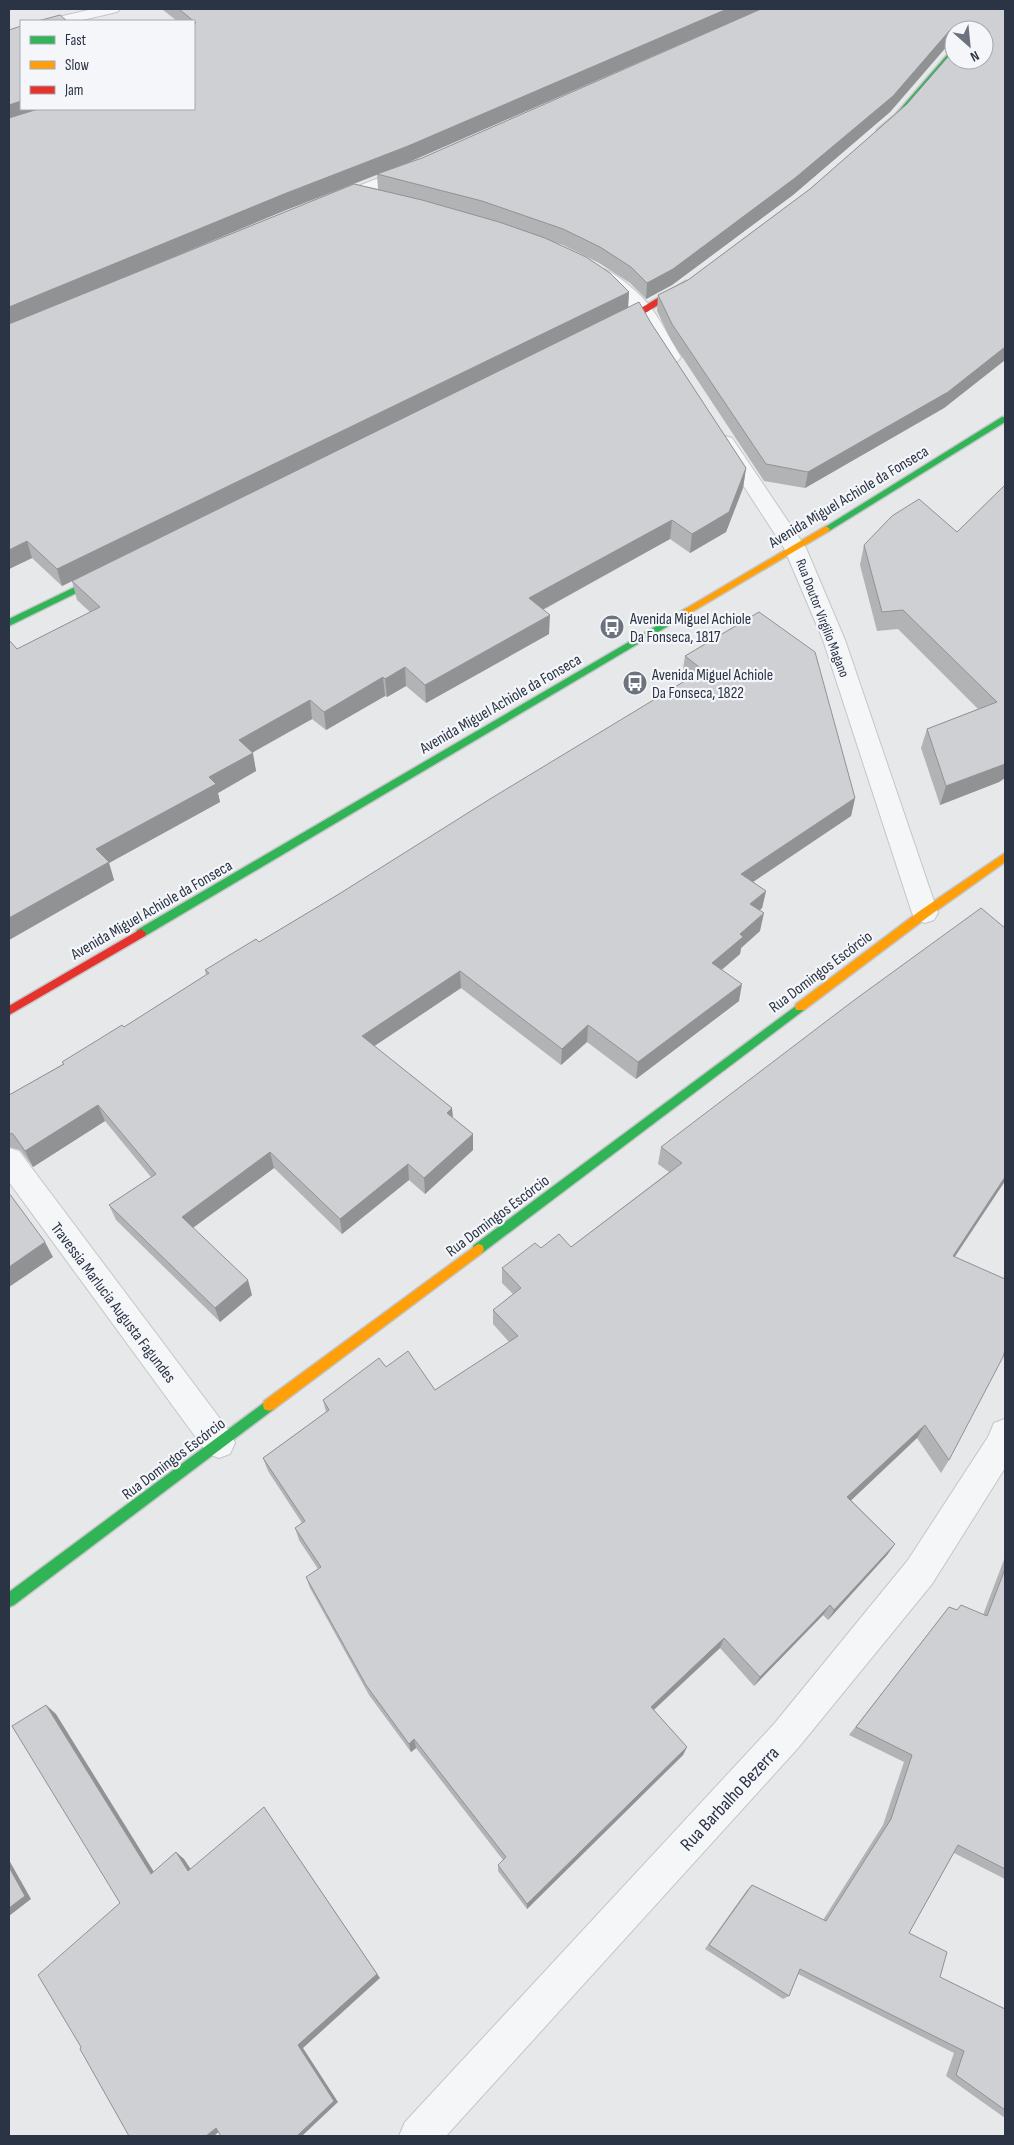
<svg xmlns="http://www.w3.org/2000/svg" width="1014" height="2145" viewBox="0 0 1014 2145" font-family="'Sofia Sans Condensed',sans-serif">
  <rect width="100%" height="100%" fill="#e6e8ea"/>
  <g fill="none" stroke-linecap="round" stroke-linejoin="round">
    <defs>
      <g id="street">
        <path d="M 93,9 L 120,9 L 117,12 L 78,21 L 51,21 L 54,18 Z"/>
        <path d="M 412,165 L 418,166 L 420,170 L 418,174 L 342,205 L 336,206 L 330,205 L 327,201 L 330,197 Z"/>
        <path d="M 600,268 C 615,271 643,296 652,309 C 663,324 671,341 681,357 L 678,361 L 671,363 L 664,361 L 636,313 L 591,273 L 594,269 Z"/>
        <path d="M 725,436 L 732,438 L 806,548 L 845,640 L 938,913 L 934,920 L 925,923 L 916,920 L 912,913 L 823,640 L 784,548 L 715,442 L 718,438 Z"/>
        <path d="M 9,1148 L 19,1151 L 230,1432 L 235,1443 L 230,1454 L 219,1458 L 208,1454 L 9,1182 Z"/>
        <path d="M 1005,1419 L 1005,1468 L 932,1584 L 798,1748 L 446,2136 L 399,2136 L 405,2122 L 774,1724 L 908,1560 L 988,1437 L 994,1423 Z"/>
      </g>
      <g id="fast">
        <path d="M 954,47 L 954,53 C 942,67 891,133 877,132 L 877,130 L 895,115 Z"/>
        <path d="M 1002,417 L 1005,417 L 1005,422 L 829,531 L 826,532 L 822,529 Z"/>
        <path d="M 108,571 L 112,574 L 111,576 L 9,626 L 9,619 Z"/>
        <path d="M 687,608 L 690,609 L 690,613 L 145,936 L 137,936 L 136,933 L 137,930 Z"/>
        <path d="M 800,1003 L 804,1004 L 805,1007 L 804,1010 L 482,1253 L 478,1254 L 474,1253 L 472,1249 L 474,1245 Z"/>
        <path d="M 269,1399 L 274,1401 L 275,1405 L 274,1409 L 14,1605 L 9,1607 L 9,1592 Z"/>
      </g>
      <g id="slow">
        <path d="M 826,526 L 830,529 L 829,531 L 690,613 L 684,613 L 682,611 Z"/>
        <path d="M 1005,853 L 1005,862 L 929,916 L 804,1010 L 796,1010 L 795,1007 L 796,1004 L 921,910 Z"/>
        <path d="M 478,1244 L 482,1245 L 484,1249 L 482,1253 L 274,1409 L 269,1411 L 264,1409 L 263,1405 L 264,1401 Z"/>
      </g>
      <g id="jam">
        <path d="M 686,281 L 693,283 L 647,312 L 614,328 L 607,326 L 641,308 Z"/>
        <path d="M 141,929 L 146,933 L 145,936 L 9,1015 L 9,1006 Z"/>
      </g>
    </defs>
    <use href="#street" stroke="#c4c6c8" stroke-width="2"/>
    <use href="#fast" stroke="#c4c6c8" stroke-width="3"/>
    <use href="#slow" stroke="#c4c6c8" stroke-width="3"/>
    <use href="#jam" stroke="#c4c6c8" stroke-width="3"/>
    <use href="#street" fill="#f5f6f7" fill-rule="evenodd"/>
    <use href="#fast" fill="#30b455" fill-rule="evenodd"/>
    <use href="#slow" fill="#ff9f0a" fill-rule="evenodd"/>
    <use href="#jam" fill="#e5322d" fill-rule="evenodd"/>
  </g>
  <g fill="#b1b3b5" fill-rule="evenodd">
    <path d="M 162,9 L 1005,9 L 1005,360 L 944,408 L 805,488 L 764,481 L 671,340 L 657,311 L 658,295 L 688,280 L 810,189 L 907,104 L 984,30 L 954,30 L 948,45 L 890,112 L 793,195 L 672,285 L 646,299 L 630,283 L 599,263 L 563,245 L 550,241 L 629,292 L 628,307 L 651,323 L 746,468 L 743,488 L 726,532 L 690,553 L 670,539 L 543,610 L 549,634 L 426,703 L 406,686 L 387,697 L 385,696 L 326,730 L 312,719 L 252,753 L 256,771 L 218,793 L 220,802 L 109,863 L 114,880 L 9,940 L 9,640 L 17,649 L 90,612 L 77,600 L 72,581 L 82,576 L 62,586 L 32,558 L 9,569 L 21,109 L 194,109 L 194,21 L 177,21 ZM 740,18 L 422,158 L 409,162 ZM 377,175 L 378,189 L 354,184 ZM 344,188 L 173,257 L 286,210 Z"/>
    <path d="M 1005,485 L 1005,778 L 999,782 L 940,805 L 921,748 L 927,729 L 978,709 L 898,629 L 877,631 L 860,565 L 864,545 L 957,532 Z"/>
    <path d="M 759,612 L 855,798 L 851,816 L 753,882 L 766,891 L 762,908 L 760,910 L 760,931 L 741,948 L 740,954 L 722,970 L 739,1001 L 636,1079 L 587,1042 L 561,1065 L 461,988 L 374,1046 L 452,1108 L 453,1118 L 473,1134 L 473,1150 L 425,1194 L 409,1180 L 342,1234 L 274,1168 L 193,1228 L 252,1295 L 220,1322 L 116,1220 L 109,1205 L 151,1177 L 105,1121 L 33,1167 L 20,1150 L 9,1147 L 9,1095 L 63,1064 L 62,1062 L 124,1027 L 206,975 L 205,970 L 259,942 L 339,894 L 688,679 L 682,675 L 685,656 Z"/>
    <path d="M 661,1147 L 1005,1181 L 955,1257 L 949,1460 L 941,1473 L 917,1438 L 851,1500 L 895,1544 L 887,1555 L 828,1620 L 823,1615 L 754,1686 L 720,1648 L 654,1710 L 687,1747 L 683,1755 L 527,1909 L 498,1871 L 498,1865 L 503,1860 L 416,1748 L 411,1752 L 369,1695 L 310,1588 L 306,1577 L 318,1569 L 299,1540 L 295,1528 L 302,1523 L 268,1471 L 263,1458 L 326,1412 L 323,1400 L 386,1367 L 435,1390 L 509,1342 L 493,1324 L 493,1310 L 513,1294 L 502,1283 L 502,1268 L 541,1248 L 571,1247 L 669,1172 L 658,1164 Z"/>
    <path d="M 1005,1557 L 1005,1879 L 954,1853 L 909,1933 L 940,1977 L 1005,2009 L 1005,2118 L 946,2076 L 954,2053 L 798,1974 L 789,1996 L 783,1999 L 705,1949 L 747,1890 L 752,1885 L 823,1920 L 883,1825 L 904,1762 L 849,1735 L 949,1607 L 957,1610 L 983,1615 Z"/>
  </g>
  <g fill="#909294">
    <path d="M 727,9 L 761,9 L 409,162 L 286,210 L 9,325 L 9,307 Z"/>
    <path d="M 958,27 L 958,30 L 954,30 L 954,43 L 948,45 L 890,112 L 793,195 L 672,285 L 646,299 L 647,283 L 951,29 Z"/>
    <path d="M 21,101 L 21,109 L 50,109 L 9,122 L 9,105 Z"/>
    <path d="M 629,292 L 628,308 L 62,586 L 57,569 Z"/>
    <path d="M 1005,347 L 1005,360 L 944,408 L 805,488 L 808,472 Z"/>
    <path d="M 746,468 L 743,488 L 726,532 L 690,553 L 692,534 Z"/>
    <path d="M 672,520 L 670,539 L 529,617 L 529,598 Z"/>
    <path d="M 27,541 L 32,558 L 9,569 L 9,550 Z"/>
    <path d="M 550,615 L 549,634 L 426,703 L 425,685 Z"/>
    <path d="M 405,667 L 406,686 L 387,697 L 385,679 Z"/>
    <path d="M 383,677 L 385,696 L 326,730 L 324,712 Z"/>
    <path d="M 310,700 L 312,719 L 246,756 L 253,753 L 256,771 L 218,793 L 220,802 L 109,863 L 114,880 L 9,940 L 9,918 L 96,849 L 239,740 Z"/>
    <path d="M 1005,764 L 1005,778 L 999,782 L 940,805 L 946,786 Z"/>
    <path d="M 855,798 L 851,816 L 738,892 L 741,874 Z"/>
    <path d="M 766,891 L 762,908 L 747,921 L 750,904 Z"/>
    <path d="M 764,913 L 760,931 L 741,948 L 740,954 L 709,980 L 712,963 L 740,934 Z"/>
    <path d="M 460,971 L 461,988 L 364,1053 L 362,1036 Z"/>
    <path d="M 742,984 L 739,1001 L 636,1079 L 638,1062 Z"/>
    <path d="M 588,1025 L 587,1042 L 561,1065 L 562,1049 Z"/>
    <path d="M 98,1105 L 105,1121 L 33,1167 L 25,1151 Z"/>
    <path d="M 452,1108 L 453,1124 L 447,1113 Z"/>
    <path d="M 473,1134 L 473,1150 L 425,1194 L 424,1178 Z"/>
    <path d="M 270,1152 L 274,1168 L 187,1232 L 182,1217 Z"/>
    <path d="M 408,1164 L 409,1180 L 342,1234 L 340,1219 Z"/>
    <path d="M 1005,1177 L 1005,1181 L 945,1271 L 953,1256 Z"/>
    <path d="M 45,1242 L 53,1257 L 9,1287 L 9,1267 Z"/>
    <path d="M 248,1280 L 252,1295 L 220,1322 L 215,1308 Z"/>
    <path d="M 925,1425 L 917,1438 L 841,1510 L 847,1497 Z"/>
    <path d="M 895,1544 L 887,1555 L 828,1620 L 834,1610 Z"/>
    <path d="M 830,1605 L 823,1615 L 754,1686 L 760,1677 Z"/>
    <path d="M 724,1638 L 720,1648 L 648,1715 L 651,1707 Z"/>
    <path d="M 46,1705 L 56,1714 L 159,1880 L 151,1874 Z"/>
    <path d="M 414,1739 L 416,1748 L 411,1752 L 409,1744 Z"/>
    <path d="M 687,1747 L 683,1755 L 527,1909 L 527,1904 Z"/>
    <path d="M 264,1807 L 380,1978 L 303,2048 L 338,2102 L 302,2136 L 297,2136 L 298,2045 Z"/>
    <path d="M 176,1852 L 184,1859 L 196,1877 L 188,1871 Z"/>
    <path d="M 9,1860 L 31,1899 L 9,1916 Z"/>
    <path d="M 216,2128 L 223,2128 L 214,2136 L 206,2136 Z"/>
  </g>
  <g fill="#ced0d3" stroke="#909294">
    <path d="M 179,9 L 727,9 L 408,146 L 284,194 L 9,307 L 9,118 L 38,109 L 194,109 L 194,24 L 196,23 Z"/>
    <path d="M 761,9 L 1005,9 L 1005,347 L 948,392 L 808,472 L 766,464 L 672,324 L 658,295 L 688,280 L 810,189 L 907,104 L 954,50 L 954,60 L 984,60 L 984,30 L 958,30 L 958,27 L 951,29 L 893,96 L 795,178 L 673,269 L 647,283 L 631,267 L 600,247 L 563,229 L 482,201 L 377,174 L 422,158 Z"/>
    <path d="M 60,15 L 67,21 L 38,21 Z"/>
    <path d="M 21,26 L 21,101 L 9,105 L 9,30 Z"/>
    <path d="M 354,184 L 422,200 L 499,222 L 545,238 L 586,257 L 610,273 L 629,292 L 57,569 L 27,541 L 9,550 L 9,324 Z"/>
    <path d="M 639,302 L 651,323 L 746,468 L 729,512 L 692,534 L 672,520 L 529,598 L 550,615 L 425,685 L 405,667 L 385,679 L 383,677 L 324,712 L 310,700 L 239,740 L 253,753 L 209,777 L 216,784 L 96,849 L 109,862 L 9,918 L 9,640 L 17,649 L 100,607 L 72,581 Z"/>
    <path d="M 1005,485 L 1005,764 L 946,786 L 927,729 L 997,702 L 903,610 L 882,612 L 864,545 L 892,516 L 919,499 L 957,532 Z"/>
    <path d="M 759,612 L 815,652 L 855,798 L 741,874 L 766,891 L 750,904 L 764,913 L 740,934 L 743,937 L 712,963 L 742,984 L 638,1062 L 588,1025 L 562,1049 L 460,971 L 362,1036 L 452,1108 L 447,1113 L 473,1134 L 424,1178 L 408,1164 L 340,1219 L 270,1152 L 182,1217 L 248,1280 L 215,1308 L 109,1205 L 156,1174 L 98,1105 L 25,1151 L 13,1134 L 9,1133 L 9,1095 L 64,1064 L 62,1062 L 122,1025 L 124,1027 L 209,973 L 205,970 L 256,939 L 259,942 L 339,894 L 490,799 L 703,670 L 685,656 Z"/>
    <path d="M 981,908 L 1005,928 L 1005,1177 L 953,1256 L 1005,1279 L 1005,1350 L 1003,1357 L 949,1460 L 925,1425 L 847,1497 L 895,1544 L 834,1610 L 830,1605 L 760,1677 L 724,1638 L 651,1707 L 687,1747 L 527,1904 L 498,1865 L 506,1857 L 414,1739 L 409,1744 L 366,1685 L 306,1577 L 321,1567 L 295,1528 L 305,1521 L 263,1458 L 329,1410 L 323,1400 L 379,1358 L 386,1367 L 408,1351 L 435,1390 L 518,1336 L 493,1310 L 521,1288 L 502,1268 L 535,1243 L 541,1248 L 559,1234 L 571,1247 L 682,1163 L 661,1147 L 853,1001 Z"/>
    <path d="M 9,1193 L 45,1242 L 9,1267 Z"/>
    <path d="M 1005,1569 L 1005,1869 L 958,1845 L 909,1933 L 947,1952 L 940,1977 L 1005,2009 L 1005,2110 L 956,2075 L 964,2051 L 800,1969 L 789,1996 L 709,1945 L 752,1885 L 826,1921 L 891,1819 L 912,1755 L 856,1727 L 949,1607 L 957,1610 L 961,1605 L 987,1616 Z"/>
    <path d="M 46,1705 L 151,1874 L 176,1852 L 188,1871 L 264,1807 L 377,1974 L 298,2045 L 334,2101 L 297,2136 L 221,2136 L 216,2128 L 206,2136 L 129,2136 L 80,2049 L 81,2047 L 38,1975 L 120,1903 L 12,1726 Z"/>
    <path d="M 9,1867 L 25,1896 L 9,1908 Z"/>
  </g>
  <defs>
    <symbol id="bus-disc" viewBox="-11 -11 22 22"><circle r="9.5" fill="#6c737f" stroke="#f4f6f9"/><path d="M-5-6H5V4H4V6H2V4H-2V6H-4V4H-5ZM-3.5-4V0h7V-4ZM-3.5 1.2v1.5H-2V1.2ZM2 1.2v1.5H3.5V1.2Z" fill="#fff"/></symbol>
  </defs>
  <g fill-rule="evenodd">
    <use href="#bus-disc" x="598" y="613" width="28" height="28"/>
    <use href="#bus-disc" x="621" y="669" width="28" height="28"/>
  </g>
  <g text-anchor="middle" stroke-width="4.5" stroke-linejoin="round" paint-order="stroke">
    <g font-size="14" fill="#2b3445" stroke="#f4f6f9">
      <text transform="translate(823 618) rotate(69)" y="5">Rua Doutor Virgilio Magano</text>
    </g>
    <g font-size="16" fill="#2b3445" stroke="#f4f6f9">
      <text transform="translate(848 496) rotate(-31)" y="6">Avenida Miguel Achiole da Fonseca</text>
      <text transform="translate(500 703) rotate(-30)" y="6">Avenida Miguel Achiole da Fonseca</text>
      <text transform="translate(151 909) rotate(-30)" y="6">Avenida Miguel Achiole da Fonseca</text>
      <text transform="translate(820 971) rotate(-37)" y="6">Rua Domingos Escórcio</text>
      <text transform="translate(497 1215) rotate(-37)" y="6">Rua Domingos Escórcio</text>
      <text transform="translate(114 1302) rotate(53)" y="6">Travessia Marlucia Augusta Fagundes</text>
      <text transform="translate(173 1458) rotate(-37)" y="6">Rua Domingos Escórcio</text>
    </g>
    <g font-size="16" fill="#2b3445" stroke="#f4f6f9" text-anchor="start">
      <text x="630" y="624">Avenida Miguel Achiole<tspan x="630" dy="18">Da Fonseca, 1817</tspan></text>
      <text x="652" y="680">Avenida Miguel Achiole<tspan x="652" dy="18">Da Fonseca, 1822</tspan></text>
    </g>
    <g font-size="19" fill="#2b3445" stroke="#f4f6f9">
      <text transform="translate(729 1798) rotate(-47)" y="7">Rua Barbalho Bezerra</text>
    </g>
  </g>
  <rect width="1014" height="2145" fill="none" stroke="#2b3445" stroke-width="20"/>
  <rect x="20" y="20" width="175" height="90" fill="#f4f6f9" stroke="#a4a8b1"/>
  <rect x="30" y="36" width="25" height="8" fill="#30b455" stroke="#a4a8b1"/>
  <text x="65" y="45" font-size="15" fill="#2b3445">Fast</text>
  <rect x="30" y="61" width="25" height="8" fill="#ff9f0a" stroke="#a4a8b1"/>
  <text x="65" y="70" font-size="15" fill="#2b3445">Slow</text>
  <rect x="30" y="86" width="25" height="8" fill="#e5322d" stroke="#a4a8b1"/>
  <text x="65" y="95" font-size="15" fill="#2b3445">Jam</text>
  <g transform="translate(969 45) rotate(153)"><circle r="24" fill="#f4f6f9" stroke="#a4a8b1"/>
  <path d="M0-4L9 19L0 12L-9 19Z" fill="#6c737f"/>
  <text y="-8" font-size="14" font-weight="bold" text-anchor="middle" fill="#2b3445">N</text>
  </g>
</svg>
